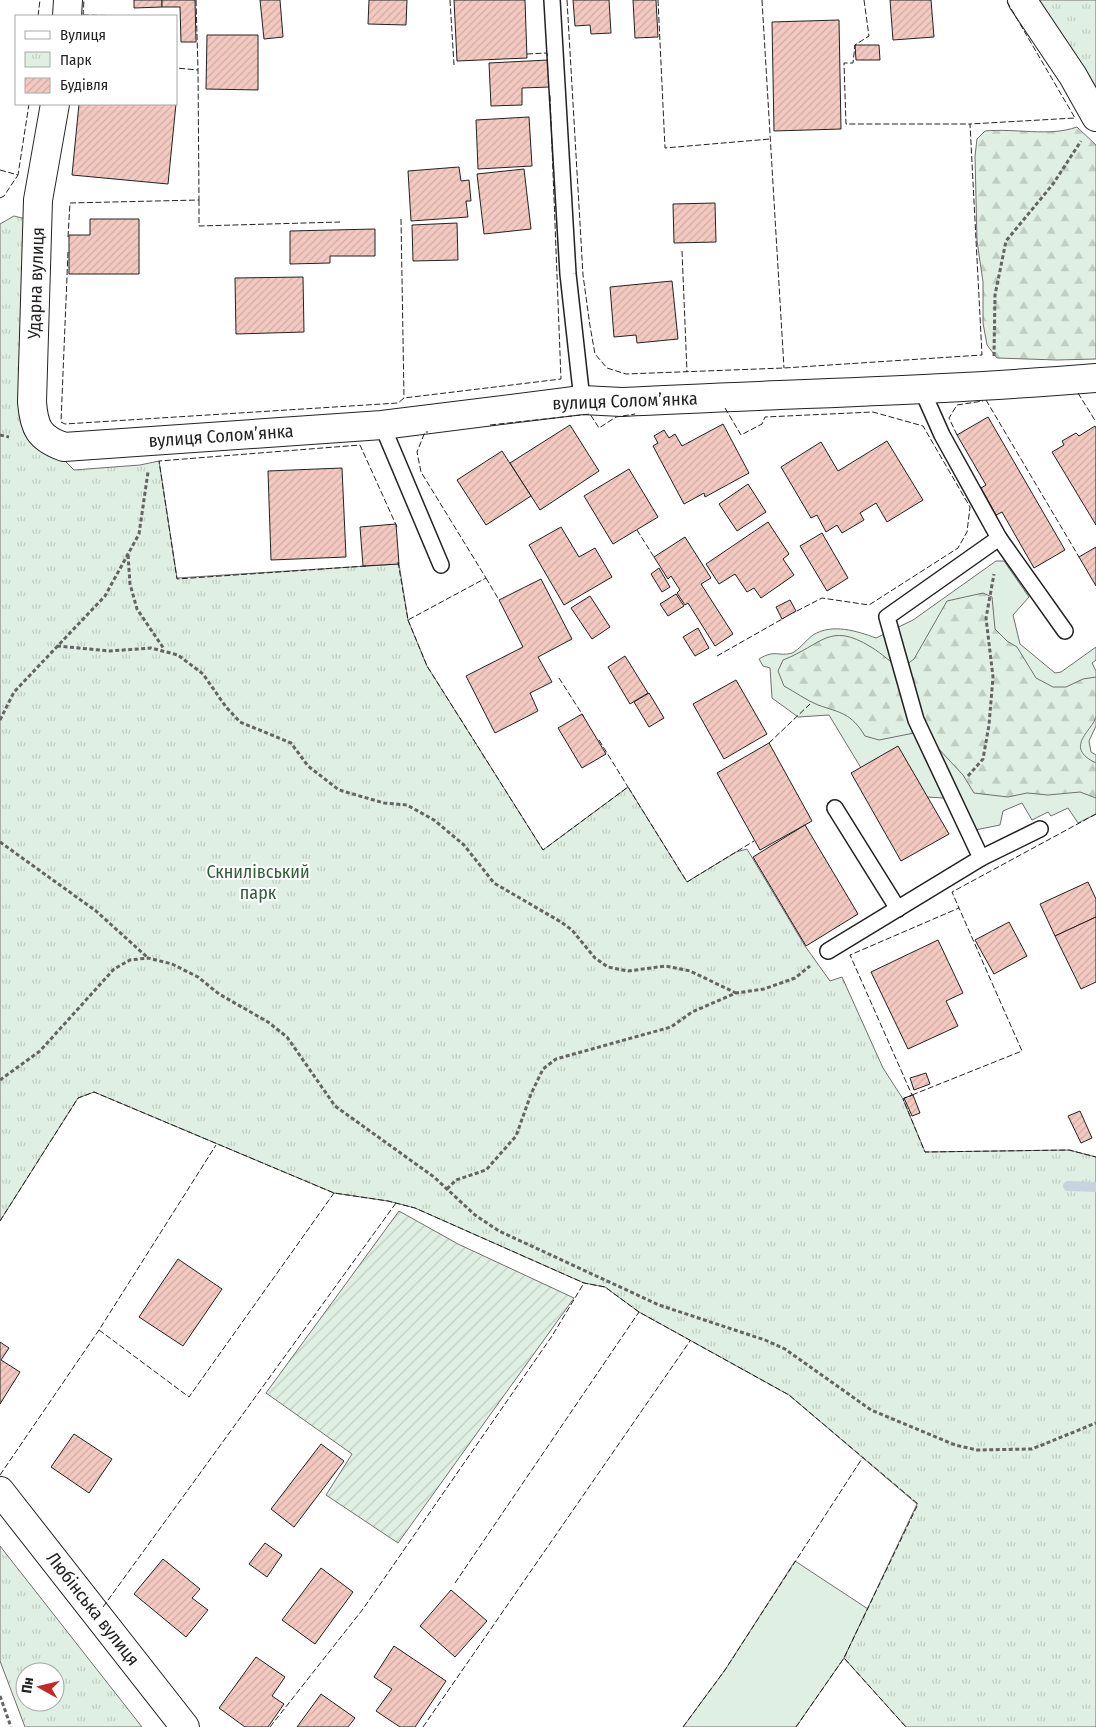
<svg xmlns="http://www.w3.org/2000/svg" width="1096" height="1727" viewBox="0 0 1096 1727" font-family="'Fira Sans Condensed',sans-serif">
  <defs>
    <pattern id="forest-firs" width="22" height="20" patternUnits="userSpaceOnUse" patternTransform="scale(1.25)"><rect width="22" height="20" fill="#e0efe3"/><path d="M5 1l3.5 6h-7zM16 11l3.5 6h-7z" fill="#c0cdc2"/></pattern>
    <pattern id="park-tufts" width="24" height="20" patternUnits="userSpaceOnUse" patternTransform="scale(1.25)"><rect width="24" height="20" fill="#e0efe3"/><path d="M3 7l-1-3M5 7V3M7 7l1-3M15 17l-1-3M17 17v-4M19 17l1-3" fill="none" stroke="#c0cdc2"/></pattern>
    <pattern id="garden-furrows" width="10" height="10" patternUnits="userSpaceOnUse" patternTransform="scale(1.25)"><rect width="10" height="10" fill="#e0efe3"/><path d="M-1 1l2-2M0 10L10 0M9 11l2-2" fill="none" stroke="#c0cdc2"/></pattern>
    <pattern id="building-hatch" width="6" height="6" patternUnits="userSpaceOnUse" patternTransform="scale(1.25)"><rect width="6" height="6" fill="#f3c9c0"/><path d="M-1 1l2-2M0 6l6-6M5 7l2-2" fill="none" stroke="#d0aca5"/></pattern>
  </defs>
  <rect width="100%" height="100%" fill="#fff"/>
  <g fill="#e0efe3" stroke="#6f6f6f">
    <path d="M 996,561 L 1004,561 L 1029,597 L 1013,615 L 1020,644 L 1055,673 L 1061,672 L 1096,647 L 1096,660 L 1092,663 L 1096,671 L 1096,726 L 1089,741 L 1091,752 L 1096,755 L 1096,814 L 1078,823 L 1068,808 L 1051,816 L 1048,812 L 1032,820 L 1022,803 L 1003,811 L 1000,825 L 970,831 L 960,799 L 927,797 L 861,768 L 829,715 L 798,717 L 772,698 L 770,668 L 763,666 L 759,659 C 775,649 779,657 792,653 C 799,650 806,640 813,635 C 832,623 857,631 876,638 L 913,620 Z"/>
    <path d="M 795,1561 L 868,1609 L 844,1658 L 796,1727 L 683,1727 L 725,1670 Z"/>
  </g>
  <g fill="url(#forest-firs)" stroke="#6f6f6f">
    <path d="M 1077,127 L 1096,145 L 1096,359 L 1057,360 L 997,358 L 987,345 L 983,323 L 983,282 L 977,241 L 975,156 L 977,139 L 985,131 C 1015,128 1049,137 1077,127 Z"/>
    <path d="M 983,593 L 992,597 L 995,629 L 1007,641 L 1017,647 L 1036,678 L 1053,687 L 1066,687 L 1083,679 L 1096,677 C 1096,689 1096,703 1096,716 C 1094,730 1062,747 1096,763 L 1096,798 L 1080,792 L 1048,795 L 1027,793 L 1008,797 L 974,793 L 963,775 L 936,746 L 914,733 L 879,740 L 865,736 C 851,713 841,713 818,705 C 806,700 795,692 784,686 L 778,671 L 783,660 C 822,645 829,621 871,647 C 883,654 890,663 902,668 L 914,659 L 947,601 Z"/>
  </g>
  <g fill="url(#park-tufts)" stroke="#6f6f6f" fill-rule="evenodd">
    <path d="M 1033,0 L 1096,0 L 1096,96 Z"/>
    <path d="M 14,216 L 26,219 L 22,385 L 64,460 L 74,470 L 140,465 L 159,461 L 177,578 L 399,564 L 408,620 L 427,666 L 543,850 L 628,787 L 687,882 L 736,852 L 747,849 L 805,946 L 830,981 L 842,977 L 883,1068 L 903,1099 L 925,1152 L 1069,1150 L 1096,1157 L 1096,1727 L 906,1727 L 844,1658 L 917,1504 L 789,1395 L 639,1312 L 605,1287 L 584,1283 L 415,1208 L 388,1201 L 334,1193 L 94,1092 L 78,1098 L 0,1221 L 0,224 Z"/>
    <path d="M 0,1546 L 142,1727 L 25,1727 L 0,1661 ZM 25,1672 L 55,1672 L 55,1702 L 25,1702 Z"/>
  </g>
  <path fill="url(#garden-furrows)" stroke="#6f6f6f" d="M 399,1211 L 458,1244 L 574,1298 L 398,1543 L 326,1495 L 352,1454 L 266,1393 Z"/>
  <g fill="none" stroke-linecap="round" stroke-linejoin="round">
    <path stroke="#c7d3dd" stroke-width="10" d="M 1068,1186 L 1096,1187"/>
  </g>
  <g fill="url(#building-hatch)" stroke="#222">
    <path d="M 134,0 L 162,0 L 162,7 L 134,8 Z"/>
    <path d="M 162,0 L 195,0 L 196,42 L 181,42 L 180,7 L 162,7 Z"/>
    <path d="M 260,0 L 280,0 L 283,37 L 264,39 Z"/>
    <path d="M 369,0 L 407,0 L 406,25 L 368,24 Z"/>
    <path d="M 454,0 L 525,0 L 527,58 L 457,61 Z"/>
    <path d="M 573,0 L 609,0 L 611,33 L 591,34 L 590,25 L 575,26 Z"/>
    <path d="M 633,0 L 656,0 L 658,37 L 635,38 Z"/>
    <path d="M 890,0 L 931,0 L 934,37 L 893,40 Z"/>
    <path d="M 839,20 L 841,129 L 774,131 L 772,22 Z"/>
    <path d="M 207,35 L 258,35 L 258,90 L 206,89 Z"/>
    <path d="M 855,45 L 879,45 L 880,60 L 856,60 Z"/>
    <path d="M 548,60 L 550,87 L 522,88 L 522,105 L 491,106 L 489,63 Z"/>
    <path d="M 79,104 L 176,104 L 168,184 L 72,175 Z"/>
    <path d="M 529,117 L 532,166 L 478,169 L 476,120 Z"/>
    <path d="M 459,167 L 461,181 L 469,180 L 471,201 L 466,201 L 468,217 L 411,221 L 408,171 Z"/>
    <path d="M 524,169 L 531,229 L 484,234 L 477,174 Z"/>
    <path d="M 715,203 L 716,242 L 674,243 L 673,204 Z"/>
    <path d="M 90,219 L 139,219 L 139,274 L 69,274 L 69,235 L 90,235 Z"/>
    <path d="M 457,223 L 458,260 L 413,261 L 412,225 Z"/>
    <path d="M 375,229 L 375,256 L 330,256 L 330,263 L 290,264 L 290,231 Z"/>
    <path d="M 303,277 L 304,332 L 236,334 L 235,278 Z"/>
    <path d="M 672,281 L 678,339 L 637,343 L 636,335 L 614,337 L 610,287 Z"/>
    <path d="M 988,417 L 1065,550 L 1034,568 L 1002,512 L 996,515 L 981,488 L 986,485 L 957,435 Z"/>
    <path d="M 723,424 L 749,473 L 705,497 L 704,493 L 684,504 L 653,446 L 658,443 L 654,436 L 664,430 L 669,438 L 675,434 L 682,446 Z"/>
    <path d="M 570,425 L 599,471 L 540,510 L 510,463 Z"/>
    <path d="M 1095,426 L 1096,428 L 1096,525 L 1052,452 L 1064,445 L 1062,441 L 1076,433 L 1079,436 Z"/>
    <path d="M 887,441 L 923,500 L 887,522 L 876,503 L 860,513 L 864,520 L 842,533 L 837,525 L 826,532 L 817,515 L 811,518 L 781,467 L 821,442 L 838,471 Z"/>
    <path d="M 502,451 L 531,496 L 486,525 L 457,480 Z"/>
    <path d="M 342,468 L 346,557 L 271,560 L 268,471 Z"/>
    <path d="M 629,469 L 658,517 L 613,544 L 584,496 Z"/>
    <path d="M 748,484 L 766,512 L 737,531 L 719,504 Z"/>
    <path d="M 768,522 L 789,554 L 783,559 L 794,575 L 761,598 L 754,588 L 747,592 L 735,574 L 719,584 L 706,564 Z"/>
    <path d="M 396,524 L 399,564 L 363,566 L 360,527 Z"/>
    <path d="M 561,527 L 579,557 L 595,548 L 612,577 L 564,605 L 529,545 Z"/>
    <path d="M 822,533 L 848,578 L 827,591 L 800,546 Z"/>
    <path d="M 685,537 L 711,578 L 701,584 L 733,634 L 715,646 L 688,603 L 685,605 L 677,593 L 680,590 L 671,576 L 668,579 L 654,557 Z"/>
    <path d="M 1096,547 L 1096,586 L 1079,557 Z"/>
    <path d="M 659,568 L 670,587 L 662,592 L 651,574 Z"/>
    <path d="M 541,579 L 572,639 L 538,657 L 552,682 L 530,693 L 538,711 L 495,733 L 466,676 L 523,647 L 499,600 Z"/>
    <path d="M 676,594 L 684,606 L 668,616 L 660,604 Z"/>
    <path d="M 590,596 L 610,627 L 592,639 L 571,608 Z"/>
    <path d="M 790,600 L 796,611 L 782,619 L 776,607 Z"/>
    <path d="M 698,628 L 709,648 L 695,656 L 683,637 Z"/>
    <path d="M 625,656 L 648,693 L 630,704 L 608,667 Z"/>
    <path d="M 736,680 L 767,734 L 724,759 L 693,704 Z"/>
    <path d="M 649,693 L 664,718 L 649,727 L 634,702 Z"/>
    <path d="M 582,714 L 606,754 L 582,768 L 558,728 Z"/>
    <path d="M 769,743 L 812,821 L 760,850 L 717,773 Z"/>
    <path d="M 898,746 L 949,834 L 901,861 L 851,773 Z"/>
    <path d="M 805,825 L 858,914 L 806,946 L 753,857 Z"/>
    <path d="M 1088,882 L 1096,899 L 1096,917 L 1055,936 L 1040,904 Z"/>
    <path d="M 1096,917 L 1096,982 L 1081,989 L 1055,936 Z"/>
    <path d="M 1009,922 L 1027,956 L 994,974 L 975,940 Z"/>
    <path d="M 938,940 L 963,993 L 946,1001 L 958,1026 L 908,1049 L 871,972 Z"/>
    <path d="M 926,1073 L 930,1084 L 914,1090 L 910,1078 Z"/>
    <path d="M 913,1095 L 920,1113 L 912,1116 L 904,1098 Z"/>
    <path d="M 1080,1111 L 1092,1138 L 1081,1143 L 1068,1116 Z"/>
    <path d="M 178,1259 L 222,1289 L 183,1346 L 139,1317 Z"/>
    <path d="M 0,1342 L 9,1348 L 1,1360 L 20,1372 L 0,1404 Z"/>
    <path d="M 74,1434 L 112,1459 L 89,1493 L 51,1467 Z"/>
    <path d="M 321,1444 L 344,1461 L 294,1527 L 271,1509 Z"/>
    <path d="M 265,1543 L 282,1555 L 267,1577 L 249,1564 Z"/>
    <path d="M 163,1559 L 200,1589 L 192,1598 L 208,1610 L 186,1637 L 134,1594 Z"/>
    <path d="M 321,1568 L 353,1592 L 315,1644 L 282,1620 Z"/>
    <path d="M 451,1590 L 487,1621 L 455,1657 L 420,1626 Z"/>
    <path d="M 394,1646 L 446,1681 L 415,1727 L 400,1727 L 376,1711 L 392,1689 L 374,1677 Z"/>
    <path d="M 256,1657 L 285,1677 L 272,1696 L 284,1704 L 268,1727 L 245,1727 L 219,1708 Z"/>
    <path d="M 321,1694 L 355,1718 L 348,1727 L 297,1727 Z"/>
  </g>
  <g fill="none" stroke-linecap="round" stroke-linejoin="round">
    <defs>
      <g id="lane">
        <path d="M 552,0 L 568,274 L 582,400"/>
        <path d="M 922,390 L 942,435 L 999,538 L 1065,631"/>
        <path d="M 382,425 L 441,565"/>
        <path d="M 835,808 L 898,909"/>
        <path d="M 981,858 L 1040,829"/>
        <path d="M 828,951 L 981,858 L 916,720 L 887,617 L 999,538"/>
      </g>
      <g id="street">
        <path d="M 1022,0 L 1073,76 L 1096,117"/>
        <path d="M 67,16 L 68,0"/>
        <path d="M 55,104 L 38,200 L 32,402 C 34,428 39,438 64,447 L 382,425 L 582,400 L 622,402 C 780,394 938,391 1096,378"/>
        <path d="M 0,1491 L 185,1727"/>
      </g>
    </defs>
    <use href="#lane" stroke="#222" stroke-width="18"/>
    <use href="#street" stroke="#222" stroke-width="30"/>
    <g stroke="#646464" stroke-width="3" stroke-dasharray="4 2.5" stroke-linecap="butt">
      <path d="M 994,356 L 995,295 L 1006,241 L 1053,184 L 1081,141"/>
      <path d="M 0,435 L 9,437"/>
      <path d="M 128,555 L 130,584 L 137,609 L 164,649"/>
      <path d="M 57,646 L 110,651 L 151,648 L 178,655 L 203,674 L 226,707 L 240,722 L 291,743 L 308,766 L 339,790 L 384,803 L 407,805 L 434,820 L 464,845 L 494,883 L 561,922 L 572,930 L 595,958 L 608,967 L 628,971 L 666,966 L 690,971 L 736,993"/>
      <path d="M 0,720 L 14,692 L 105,596 L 139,534 L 148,472"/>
      <path d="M 968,776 L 983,759 L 989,725 L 993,677 L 986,618 L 994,574"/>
      <path d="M 0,842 L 96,911 L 147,957"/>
      <path d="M 0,1080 L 40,1051 L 114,969 L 130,960 L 148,958 L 172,964 L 198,977 L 219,994 L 268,1022 L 287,1037 L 335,1106 L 434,1177 L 475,1215 L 499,1231 L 659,1305 L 765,1340 L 785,1349 L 871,1410 L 955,1445 L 977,1450 L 1032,1449 L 1096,1423"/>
      <path d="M 447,1189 L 456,1180 L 486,1170 L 516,1136 L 531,1094 L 543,1069 L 556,1059 L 671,1027 L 692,1012 L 736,993 L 764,989 L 795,978 L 810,966"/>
      <path d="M 0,1696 L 11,1727"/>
    </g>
    <use href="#lane" stroke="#fff" stroke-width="15"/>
    <use href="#street" stroke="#fff" stroke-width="28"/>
    <g stroke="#222" stroke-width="1" stroke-dasharray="6 2.5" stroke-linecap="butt">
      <path d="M 196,0 L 198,70"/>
      <path d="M 450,0 L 454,65"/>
      <path d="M 567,0 L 583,275 L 590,326 L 595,354 L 607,368 L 626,374 L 784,368 L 982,355 L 970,124 L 1075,118 L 1006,0"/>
      <path d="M 658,0 L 665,148 L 770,139"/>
      <path d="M 762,0 L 784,368"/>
      <path d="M 864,0 L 869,36 L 855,45 L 853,63 L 844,63 L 846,124 L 970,124"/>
      <path d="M 83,15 L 136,16"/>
      <path d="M 38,16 L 40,0"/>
      <path d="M 83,16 L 84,0"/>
      <path d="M 527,54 L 547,53 L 548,58"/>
      <path d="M 0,170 L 18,175 L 29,104"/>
      <path d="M 0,198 L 4,196 L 18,175"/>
      <path d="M 199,200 L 199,226 L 340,222"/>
      <path d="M 401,219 L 404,398"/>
      <path d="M 68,237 L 70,203 L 199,200 L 198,70 L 176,68"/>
      <path d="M 682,251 L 687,372"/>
      <path d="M 68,252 L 61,422 L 65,424 L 398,403 L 404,398 L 561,379 L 550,95"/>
      <path d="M 1078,393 L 1096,422"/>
      <path d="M 986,400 L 1079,557"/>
      <path d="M 725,408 L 741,435 L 762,424 L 765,417 L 873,412 L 923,426 L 970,507 L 967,532 L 958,548 L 869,605 L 822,598 L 793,613"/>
      <path d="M 490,425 L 590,414 L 599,428 L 616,417 L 635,414"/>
      <path d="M 957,435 L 949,418 L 957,405 L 983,401"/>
      <path d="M 637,530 L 654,557"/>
      <path d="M 398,562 L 408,620 L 486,578 L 421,472 L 417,452 L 425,432 L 428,432"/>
      <path d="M 366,566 L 177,579 L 159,461 L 360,445 L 397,527"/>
      <path d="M 486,578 L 499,600"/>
      <path d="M 408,620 L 427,666 L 543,850 L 628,787 L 687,882 L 754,841"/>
      <path d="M 717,656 L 784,618"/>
      <path d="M 559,678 L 584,717"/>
      <path d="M 599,740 L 628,787"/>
      <path d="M 769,743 L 810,704"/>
      <path d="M 1096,814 L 952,892 L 959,908 L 850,955 L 912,1095 L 903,1099 L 925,1152 L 1069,1150 L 1096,1157"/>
      <path d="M 912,1095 L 1022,1051 L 959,908"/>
      <path d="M 0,1221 L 78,1098 L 94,1092 L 334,1193 L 388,1201 L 415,1208 L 584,1283 L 605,1287 L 639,1312 L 789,1395 L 918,1504 L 844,1658 L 906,1727"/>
      <path d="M 99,1330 L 189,1397 L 334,1193"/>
      <path d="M 0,1475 L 99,1330 L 216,1145"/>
      <path d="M 455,1583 L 639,1312"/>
      <path d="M 103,1607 L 396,1203"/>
      <path d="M 270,1727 L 363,1609 L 552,1336 L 584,1283"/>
      <path d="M 423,1727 L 690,1341"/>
      <path d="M 683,1727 L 725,1670 L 863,1457"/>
      <path d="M 796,1727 L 844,1658"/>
    </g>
  </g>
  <g text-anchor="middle" stroke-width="4" stroke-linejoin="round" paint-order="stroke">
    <g font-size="18" fill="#222" stroke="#fff">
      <text transform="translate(36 283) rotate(-88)" y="6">Ударна вулиця</text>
      <text transform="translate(625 401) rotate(-2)" y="6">вулиця Соломʼянка</text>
      <text transform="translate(221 436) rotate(-4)" y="6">вулиця Соломʼянка</text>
      <text transform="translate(93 1609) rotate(52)" y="6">Любінська вулиця</text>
    </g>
    <g font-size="18" fill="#2f5e38" stroke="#fff">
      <text x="258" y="878">Скнилівський<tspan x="258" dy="21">парк</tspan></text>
    </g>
  </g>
  <rect x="15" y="15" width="162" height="90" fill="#ffffff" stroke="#a7a7a7"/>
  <rect x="25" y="31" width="25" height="8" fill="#ffffff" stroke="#a7a7a7"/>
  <text x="60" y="40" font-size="15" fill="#222222">Вулиця</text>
  <rect x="25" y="52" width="25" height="15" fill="url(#park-tufts)" stroke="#a7a7a7"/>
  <text x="60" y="65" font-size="15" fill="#222222">Парк</text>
  <rect x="25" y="78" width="25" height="15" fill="url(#building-hatch)" stroke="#a7a7a7"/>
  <text x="60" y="90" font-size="15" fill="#222222">Будівля</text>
  <g transform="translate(40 1687) rotate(278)"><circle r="24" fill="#ffffff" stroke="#a7a7a7"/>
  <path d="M0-4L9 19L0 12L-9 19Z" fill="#c62828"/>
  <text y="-8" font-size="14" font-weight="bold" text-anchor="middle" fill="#222222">Пн</text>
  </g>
</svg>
